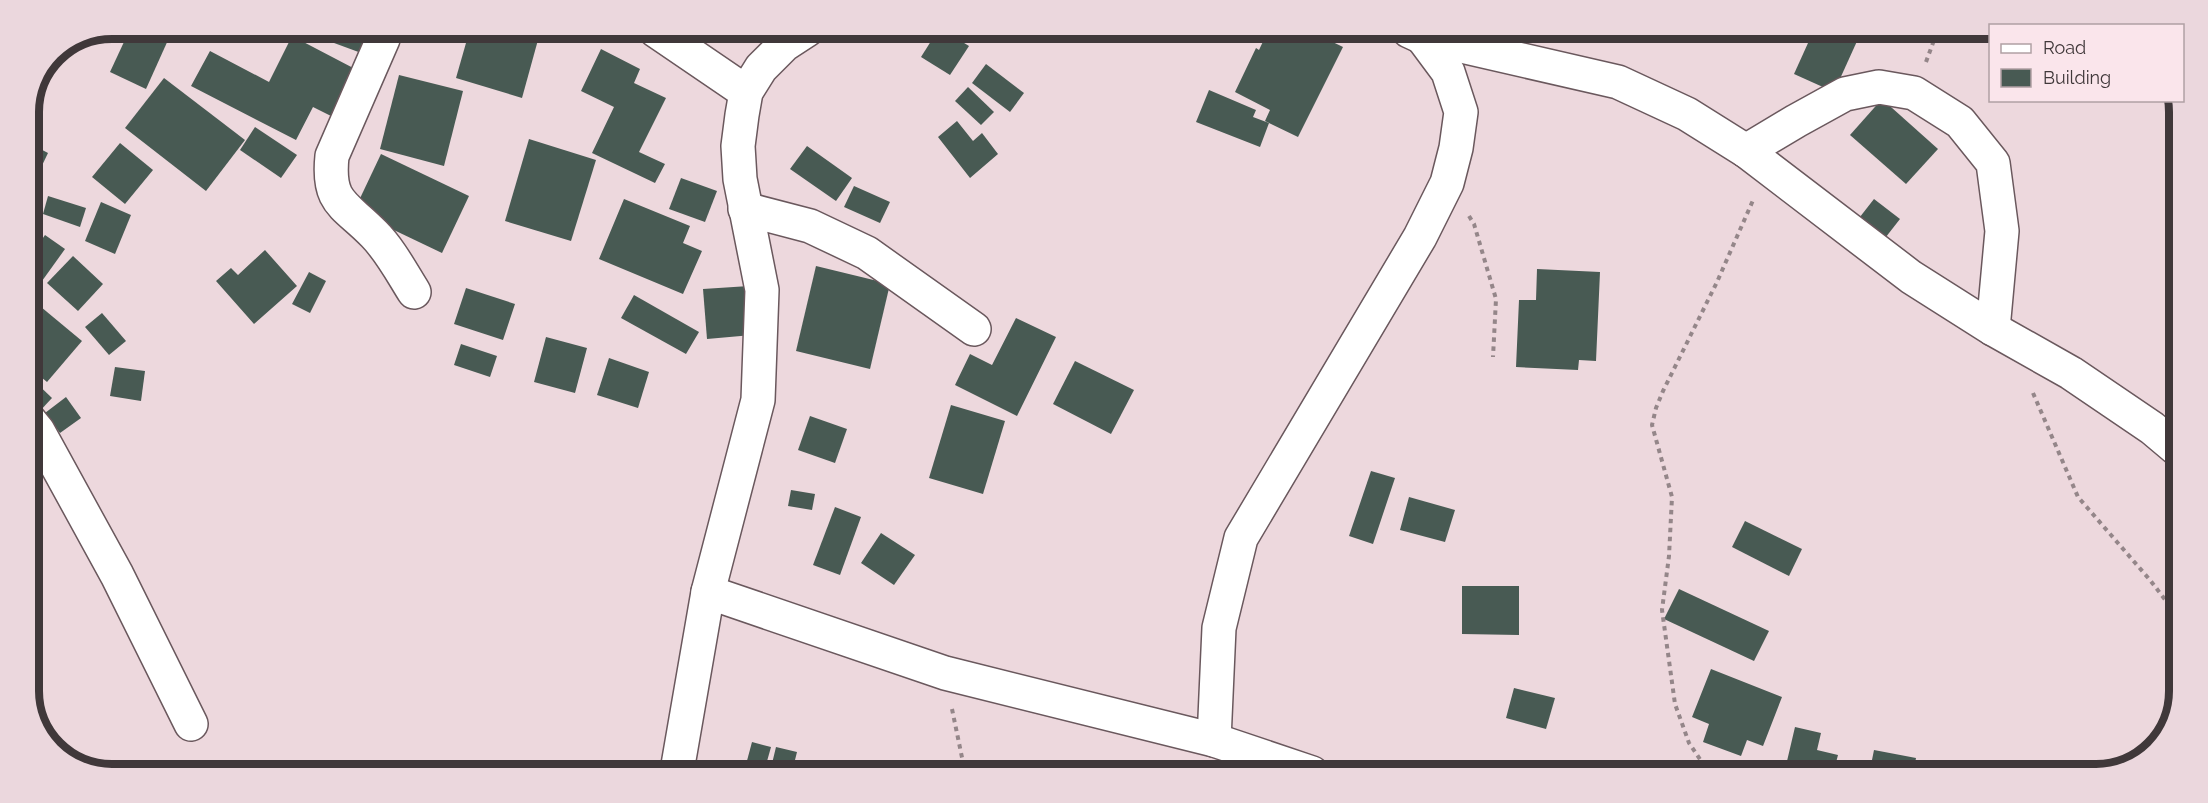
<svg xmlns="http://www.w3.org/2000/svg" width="2208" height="803" viewBox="0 0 2208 803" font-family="Raleway,sans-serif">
  <rect width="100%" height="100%" fill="#edd8dd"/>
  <g fill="#485a53">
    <path d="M 130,29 L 173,29 L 146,89 L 110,72 Z"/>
    <path d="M 296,29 L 373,29 L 364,54 Z"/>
    <path d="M 470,29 L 541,29 L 522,98 L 456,78 Z"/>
    <path d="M 938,30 L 943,30 L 969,46 L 950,75 L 921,57 Z"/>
    <path d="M 1268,31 L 1310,31 L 1343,47 L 1298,137 L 1265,121 L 1270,110 L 1235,92 L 1256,48 L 1259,50 Z"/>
    <path d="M 1813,32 L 1843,32 L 1858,39 L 1834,92 L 1794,74 Z"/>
    <path d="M 292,36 L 357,70 L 333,117 L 313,107 L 296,140 L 191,86 L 210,51 L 269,82 Z"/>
    <path d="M 601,49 L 640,69 L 634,83 L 666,98 L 639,152 L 665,164 L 655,183 L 592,153 L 614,107 L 581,91 Z"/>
    <path d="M 986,64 L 1024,93 L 1010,112 L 972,83 Z"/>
    <path d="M 399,75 L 463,91 L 444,166 L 380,149 Z"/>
    <path d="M 164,78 L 245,140 L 206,191 L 125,128 Z"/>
    <path d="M 968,87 L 994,112 L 981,125 L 955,101 Z"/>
    <path d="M 1209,90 L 1256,110 L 1253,117 L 1269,123 L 1260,147 L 1196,122 Z"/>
    <path d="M 1882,99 L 1938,149 L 1906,184 L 1850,135 Z"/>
    <path d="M 957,121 L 973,141 L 982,133 L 998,154 L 970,178 L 938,137 Z"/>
    <path d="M 255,127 L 297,155 L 281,178 L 240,150 Z"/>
    <path d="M 529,139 L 596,160 L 571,241 L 505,221 Z"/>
    <path d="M 29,143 L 48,153 L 37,176 L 29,172 Z"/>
    <path d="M 120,143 L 153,170 L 125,204 L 92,177 Z"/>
    <path d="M 807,146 L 852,178 L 836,201 L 790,169 Z"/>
    <path d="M 381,154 L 469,196 L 442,253 L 354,211 Z"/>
    <path d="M 681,178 L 717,191 L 705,222 L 669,209 Z"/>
    <path d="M 854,186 L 890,202 L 880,223 L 844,207 Z"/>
    <path d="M 48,196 L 86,208 L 80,227 L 43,214 Z"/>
    <path d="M 624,199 L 690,226 L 683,243 L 702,251 L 683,294 L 599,259 Z"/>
    <path d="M 1874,199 L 1900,219 L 1882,242 L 1856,222 Z"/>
    <path d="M 101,202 L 131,215 L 115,254 L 85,241 Z"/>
    <path d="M 45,235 L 65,249 L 42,281 L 29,271 L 29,258 Z"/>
    <path d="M 265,250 L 297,286 L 254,324 L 216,281 L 231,268 L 238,275 Z"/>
    <path d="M 73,256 L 103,284 L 78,311 L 47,283 Z"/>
    <path d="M 816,266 L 890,284 L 870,369 L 796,351 Z"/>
    <path d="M 1537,269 L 1600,272 L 1596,361 L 1579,360 L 1578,370 L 1516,367 L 1519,300 L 1536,300 Z"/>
    <path d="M 309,272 L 326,281 L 310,313 L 292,304 Z"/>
    <path d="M 749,286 L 752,335 L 707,339 L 703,289 Z"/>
    <path d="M 466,288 L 515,304 L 503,340 L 454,324 Z"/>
    <path d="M 634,295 L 699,332 L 686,354 L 621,318 Z"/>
    <path d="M 29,297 L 82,341 L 47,382 L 29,367 Z"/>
    <path d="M 102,313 L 126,341 L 109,355 L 85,327 Z"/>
    <path d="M 1016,318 L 1056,337 L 1017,416 L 955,385 L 970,354 L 992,365 Z"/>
    <path d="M 546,337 L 587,348 L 575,393 L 534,382 Z"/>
    <path d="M 461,344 L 497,356 L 490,377 L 454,365 Z"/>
    <path d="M 609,358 L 649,372 L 638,408 L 597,395 Z"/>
    <path d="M 1075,361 L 1134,390 L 1111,434 L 1053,404 Z"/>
    <path d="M 115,367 L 145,371 L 141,401 L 110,396 Z"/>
    <path d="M 29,376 L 52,398 L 38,413 L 29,404 Z"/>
    <path d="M 66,397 L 81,418 L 60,433 L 45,413 Z"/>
    <path d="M 951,405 L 1005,421 L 983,494 L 929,478 Z"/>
    <path d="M 810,416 L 847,429 L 835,463 L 798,450 Z"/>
    <path d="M 1371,471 L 1395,478 L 1373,544 L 1349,536 Z"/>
    <path d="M 791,490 L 815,494 L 812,510 L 788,506 Z"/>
    <path d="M 1409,497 L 1455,510 L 1445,542 L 1400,530 Z"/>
    <path d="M 835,507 L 861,517 L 840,575 L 813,565 Z"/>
    <path d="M 1745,521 L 1802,549 L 1789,576 L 1732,547 Z"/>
    <path d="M 881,533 L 915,555 L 894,585 L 861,563 Z"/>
    <path d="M 1462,586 L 1519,586 L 1519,635 L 1462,634 Z"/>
    <path d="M 1679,589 L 1769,631 L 1754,661 L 1664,619 Z"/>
    <path d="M 1711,669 L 1782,697 L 1763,746 L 1747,740 L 1741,756 L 1703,742 L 1709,724 L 1692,717 Z"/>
    <path d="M 1514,688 L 1555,698 L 1546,729 L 1506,718 Z"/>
    <path d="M 1795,727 L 1821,733 L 1817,750 L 1838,755 L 1833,774 L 1784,774 Z"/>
    <path d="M 752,742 L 771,747 L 764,772 L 744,772 Z"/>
    <path d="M 776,747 L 797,752 L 795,760 L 814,764 L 812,772 L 770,772 Z"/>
    <path d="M 1874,750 L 1916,758 L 1913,774 L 1843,774 L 1846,760 L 1871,765 Z"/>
  </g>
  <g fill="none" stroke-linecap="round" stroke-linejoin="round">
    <defs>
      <g id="street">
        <path d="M 385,29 L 383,39 L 332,156 C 327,204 345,204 374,234 C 390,250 402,273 414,292"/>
        <path d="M 655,30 L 746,92"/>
        <path d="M 1409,31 L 1422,37 L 1618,82 L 1687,114 L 1746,151 L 1911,277 L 1993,329 L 2071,373 L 2152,428 L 2177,449"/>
        <path d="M 1746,151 L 1796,121 L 1845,94 L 1879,87 L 1914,93 L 1960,122 L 1993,163 L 2002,231 L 1993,329"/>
        <path d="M 745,209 L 810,226 L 867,253 L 974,329"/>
        <path d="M 29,420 L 38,431 L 117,575 L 191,724"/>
        <path d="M 708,592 L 945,673 L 1214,740 L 1312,773"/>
        <path d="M 1214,740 L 1219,628 L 1241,538 L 1420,237 L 1447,183 L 1456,148 L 1461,112 L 1448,72 L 1422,37"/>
        <path d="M 677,771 L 708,592 L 758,400 L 762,290 L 740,179 L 738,146 L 742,115 L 746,92 L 761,68 L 784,45 L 807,30"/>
      </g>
    </defs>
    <use href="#street" stroke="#6a585d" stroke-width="36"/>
    <g stroke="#948689" stroke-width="4" stroke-dasharray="4.5 4.5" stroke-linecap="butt">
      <path d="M 1926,62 L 1937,32"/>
      <path d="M 1469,216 L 1474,224 L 1496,299 L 1493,357"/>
      <path d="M 2033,393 L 2078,497 L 2150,580 L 2176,614"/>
      <path d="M 952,709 L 965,772"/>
      <path d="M 1710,774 L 1689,743 L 1675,704 L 1662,610 L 1669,556 L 1672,497 L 1652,425 L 1656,408 L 1663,391 L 1717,282 L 1754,198"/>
    </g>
    <use href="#street" stroke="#fff" stroke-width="33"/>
  </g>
  <path d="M0 0H2208V803H0ZM112 39H2096A73 73 0 0 1 2169 112V691A73 73 0 0 1 2096 764H112A73 73 0 0 1 39 691V112A73 73 0 0 1 112 39Z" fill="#ebd7dd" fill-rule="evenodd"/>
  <path fill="none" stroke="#40383a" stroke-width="8" d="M112 39H2096A73 73 0 0 1 2169 112V691A73 73 0 0 1 2096 764H112A73 73 0 0 1 39 691V112A73 73 0 0 1 112 39Z"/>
  <rect x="1989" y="24" width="195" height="78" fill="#fae5eb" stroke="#b0a0a4" stroke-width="1.5"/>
  <rect x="2001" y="44" width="30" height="9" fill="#ffffff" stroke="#b0a0a4" stroke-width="1.5"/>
  <text x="2043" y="54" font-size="18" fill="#40383a">Road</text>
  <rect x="2001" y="69" width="30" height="18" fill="#485a53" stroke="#b0a0a4" stroke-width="1.5"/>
  <text x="2043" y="84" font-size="18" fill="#40383a">Building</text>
</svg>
